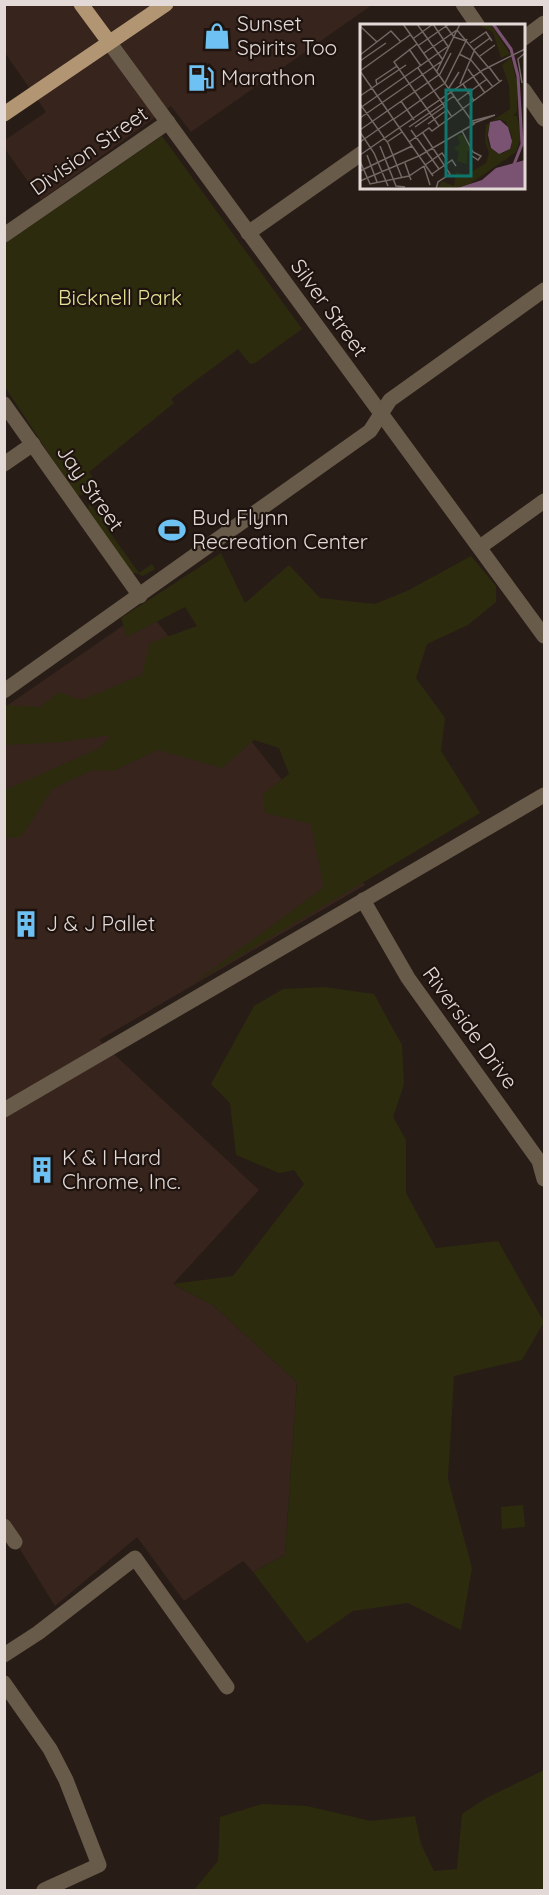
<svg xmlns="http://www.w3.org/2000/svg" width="549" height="1895" viewBox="0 0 549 1895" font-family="Quicksand,sans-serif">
  <rect width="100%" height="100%" fill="#281c17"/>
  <g fill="#36241d">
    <path d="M 4,5 L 372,5 L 191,132 L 171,106 L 41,200 L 5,149 L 5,140 L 46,112 L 5,53 Z"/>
    <path d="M 147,609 L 365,885 L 99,1040 L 259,1190 L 173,1284 L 214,1306 L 297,1382 L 285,1555 L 253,1572 L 243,1561 L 184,1601 L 137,1537 L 55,1606 L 5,1525 L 5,707 Z"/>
  </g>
  <g fill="#2c2b0e">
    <path d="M 162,136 L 302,329 L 255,363 L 250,364 L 238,349 L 171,399 L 174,403 L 89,472 L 96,483 L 82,495 L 77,496 L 5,387 L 4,244 Z"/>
    <path d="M 89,503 L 96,512 L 106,507 L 113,521 L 106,527 L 139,573 L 152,564 L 155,569 L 143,576 L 135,573 L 132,575 L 88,511 Z"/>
    <path d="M 221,553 L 245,603 L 289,565 L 320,598 L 375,604 L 409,590 L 471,556 L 496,586 L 496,602 L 468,625 L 427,644 L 416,678 L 445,718 L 441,751 L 480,813 L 194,983 L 324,887 L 311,824 L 265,813 L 263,794 L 289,774 L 279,748 L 254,740 L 222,768 L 158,750 L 113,771 L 92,770 L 52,789 L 21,837 L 5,838 L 5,790 L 100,748 L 111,735 L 61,742 L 7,745 L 5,743 L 5,705 L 40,707 L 59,692 L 81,700 L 142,675 L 150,643 L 197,626 L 185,607 L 127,637 L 121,618 Z"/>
    <path d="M 324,987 L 374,994 L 402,1045 L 404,1084 L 393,1117 L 406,1140 L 406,1193 L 436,1248 L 498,1241 L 544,1322 L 522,1360 L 454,1376 L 448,1479 L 472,1568 L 461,1630 L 408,1603 L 353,1611 L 307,1643 L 253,1572 L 285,1555 L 297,1382 L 214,1306 L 173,1284 L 233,1276 L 304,1184 L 294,1170 L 279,1173 L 236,1155 L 230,1103 L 211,1084 L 254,1006 L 283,989 Z"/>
    <path d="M 523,1505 L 525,1527 L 502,1529 L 501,1507 Z"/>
    <path d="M 544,1770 L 544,1890 L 194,1890 L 218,1861 L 220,1817 L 262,1804 L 307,1806 L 371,1821 L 415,1816 L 421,1844 L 434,1871 L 457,1869 L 462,1814 L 486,1798 Z"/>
  </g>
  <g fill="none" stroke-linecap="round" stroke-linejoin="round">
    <g stroke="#685b4a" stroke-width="15">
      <path d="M 463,4 L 478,26"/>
      <path d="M 524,38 L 544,23"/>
      <path d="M 109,42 L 544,636"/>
      <path d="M 524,90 L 544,119"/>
      <path d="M 248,233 L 362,153"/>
      <path d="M 4,235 L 168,122"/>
      <path d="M 4,404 L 140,596"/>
      <path d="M 4,464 L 33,444"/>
      <path d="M 480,547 L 544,501"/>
      <path d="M 4,691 L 370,431 L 390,400 L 544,290"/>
      <path d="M 363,900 L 408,978 L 539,1161 L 544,1179"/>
      <path d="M 4,1110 L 544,795"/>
      <path d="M 4,1526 L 15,1542"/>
      <path d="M 4,1655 L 38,1633 L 135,1558 L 227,1687"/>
      <path d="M 4,1683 L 50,1749 L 66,1780 L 99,1865 L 44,1890"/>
    </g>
    <g stroke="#b29673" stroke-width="15">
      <path d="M 81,4 L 109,42"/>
      <path d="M 4,114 L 166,4"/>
    </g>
  </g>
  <defs>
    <symbol id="shop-bare" viewBox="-9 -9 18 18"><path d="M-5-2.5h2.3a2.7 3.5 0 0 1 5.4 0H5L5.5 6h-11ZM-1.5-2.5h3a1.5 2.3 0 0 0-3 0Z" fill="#6dc2f3" stroke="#1e130e" stroke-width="2.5" paint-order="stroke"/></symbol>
    <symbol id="fuel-bare" viewBox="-9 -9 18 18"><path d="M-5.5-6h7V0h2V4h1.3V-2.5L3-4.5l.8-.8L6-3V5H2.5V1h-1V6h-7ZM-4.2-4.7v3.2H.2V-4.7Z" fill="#6dc2f3" stroke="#1e130e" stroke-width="2.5" paint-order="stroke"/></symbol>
    <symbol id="stadium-bare" viewBox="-9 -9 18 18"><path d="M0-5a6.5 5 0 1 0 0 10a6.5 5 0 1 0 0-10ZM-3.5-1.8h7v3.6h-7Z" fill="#6dc2f3" stroke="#1e130e" stroke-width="2.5" paint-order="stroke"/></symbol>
    <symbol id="building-bare" viewBox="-9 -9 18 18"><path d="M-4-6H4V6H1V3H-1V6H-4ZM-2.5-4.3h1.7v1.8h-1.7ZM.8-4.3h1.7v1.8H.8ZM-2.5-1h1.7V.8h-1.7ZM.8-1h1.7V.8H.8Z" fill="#6dc2f3" stroke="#1e130e" stroke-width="2.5" paint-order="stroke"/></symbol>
  </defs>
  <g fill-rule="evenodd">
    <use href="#shop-bare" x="198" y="17" width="38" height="38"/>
    <use href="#fuel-bare" x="182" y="59" width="38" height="38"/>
    <use href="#stadium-bare" x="153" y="511" width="38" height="38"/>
    <use href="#building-bare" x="7" y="905" width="38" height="38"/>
    <use href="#building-bare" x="23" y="1151" width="38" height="38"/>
  </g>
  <g text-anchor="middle" stroke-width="4.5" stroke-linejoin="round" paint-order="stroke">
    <g font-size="21" fill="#e3dad7" stroke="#1e130e" text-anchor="start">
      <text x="237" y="31">Sunset<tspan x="237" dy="24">Spirits Too</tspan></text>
      <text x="221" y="85">Marathon</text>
      <text x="192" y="525">Bud Flynn<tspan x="192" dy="24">Recreation Center</tspan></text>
      <text x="46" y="931">J &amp; J Pallet</text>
      <text x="62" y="1165">K &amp; I Hard<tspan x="62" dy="24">Chrome, Inc.</tspan></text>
    </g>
    <g font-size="21" fill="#e3dad7" stroke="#1e130e">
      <text transform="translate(89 151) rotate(-35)" y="7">Division Street</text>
      <text transform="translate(329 308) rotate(54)" y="7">Silver Street</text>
      <text transform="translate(90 488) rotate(55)" y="7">Jay Street</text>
      <text transform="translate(470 1028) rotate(54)" y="7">Riverside Drive</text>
    </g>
    <g font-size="21" fill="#e4e294" stroke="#1e130e">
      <text x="120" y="305">Bicknell Park</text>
    </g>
  </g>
  <g transform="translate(360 24)">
    <rect width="165" height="165" fill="#281c17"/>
    <path d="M 117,0 L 131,1 L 150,30 L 141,34 L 133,8 ZM 151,34 L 157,58 L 157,87 L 153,92 L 157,92 L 161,113 L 156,128 L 104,164 L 77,165 L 82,157 L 94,162 L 96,148 L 106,151 L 126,139 L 129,129 L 125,117 L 126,101 L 150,85 L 149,61 L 142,41 ZM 139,95 L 146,98 L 152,113 L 150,125 L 142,130 L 147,123 L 146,113 L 141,123 L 134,120 L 139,130 L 130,124 L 127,114 L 130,98 ZM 97,111 L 103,111 L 111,126 L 107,128 L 107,140 L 97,137 L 99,129 L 94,124 L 100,120 Z" fill="#2c2b0e" fill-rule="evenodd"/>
    <path d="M 140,96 L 148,103 L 152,117 L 150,125 L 139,130 L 131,124 L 128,111 L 130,98 ZM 165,136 L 165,165 L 95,165 L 122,156 L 136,144 Z" fill="#7a5372"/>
    <path fill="none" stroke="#7a5372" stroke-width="3" d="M 133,0 L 151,25 L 158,52 L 162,120 L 153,143"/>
    <path fill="none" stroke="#736864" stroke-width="1.5" d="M 43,0 L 91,68M 57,0 L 83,36M 73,0 L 89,24M 85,1 L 94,13 L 106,17M 0,2 L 17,18M 54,14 L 73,0M 110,19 L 126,8 L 132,17M 57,20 L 34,38 L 79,102M 59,21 L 89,0M 49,25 L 61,42M 64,29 L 97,6 L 128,43M 99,30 L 111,36 L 133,63M 0,31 L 31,7 L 41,18M 120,32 L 135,21M 0,37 L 26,19M 129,43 L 140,58M 58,44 L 92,93M 108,45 L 125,69M 0,47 L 50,11M 0,47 L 59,132 L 0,157M 77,47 L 100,0M 162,59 L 158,35 L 165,29M 100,60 L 115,25 L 130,14M 103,60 L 114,77M 17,61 L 16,56 L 37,42M 89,64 L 99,48M 0,72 L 46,41M 41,77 L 54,96M 97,77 L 127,55M 0,80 L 28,119 L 42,154M 0,84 L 90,21M 0,94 L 82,37M 34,95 L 85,59 L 107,15M 112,97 L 135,91 L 114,99M 68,100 L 87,86M 49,103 L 94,72M 55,103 L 85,82M 0,106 L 80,50 L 91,29M 51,106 L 79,145M 102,107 L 113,128 L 121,132 L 118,136 L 112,132M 0,108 L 14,129 L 28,162M 63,109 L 90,150 L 78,158 L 76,165M 0,118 L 33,95M 27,118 L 42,108M 49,118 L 69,104 L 72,107 L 142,56M 20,122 L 36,162 L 45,163M 0,131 L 123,46 L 165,25M 7,131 L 17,158M 0,137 L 10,160 L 49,152 L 64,142M 45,139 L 51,156M 65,141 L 82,129 L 87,136M 64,142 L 70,161M 0,147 L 52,122M 72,150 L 92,136 L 96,142M 73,152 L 59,132 L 114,100 L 91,68"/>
    <path fill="#0f766e" fill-opacity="0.15" stroke="#0f766e" stroke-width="3" d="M 86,66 L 111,66 L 111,152 L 86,152 Z"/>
    <rect width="165" height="165" fill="none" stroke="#e3dad7" stroke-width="3"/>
  </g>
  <rect width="549" height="1895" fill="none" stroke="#e3dad7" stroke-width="12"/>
</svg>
